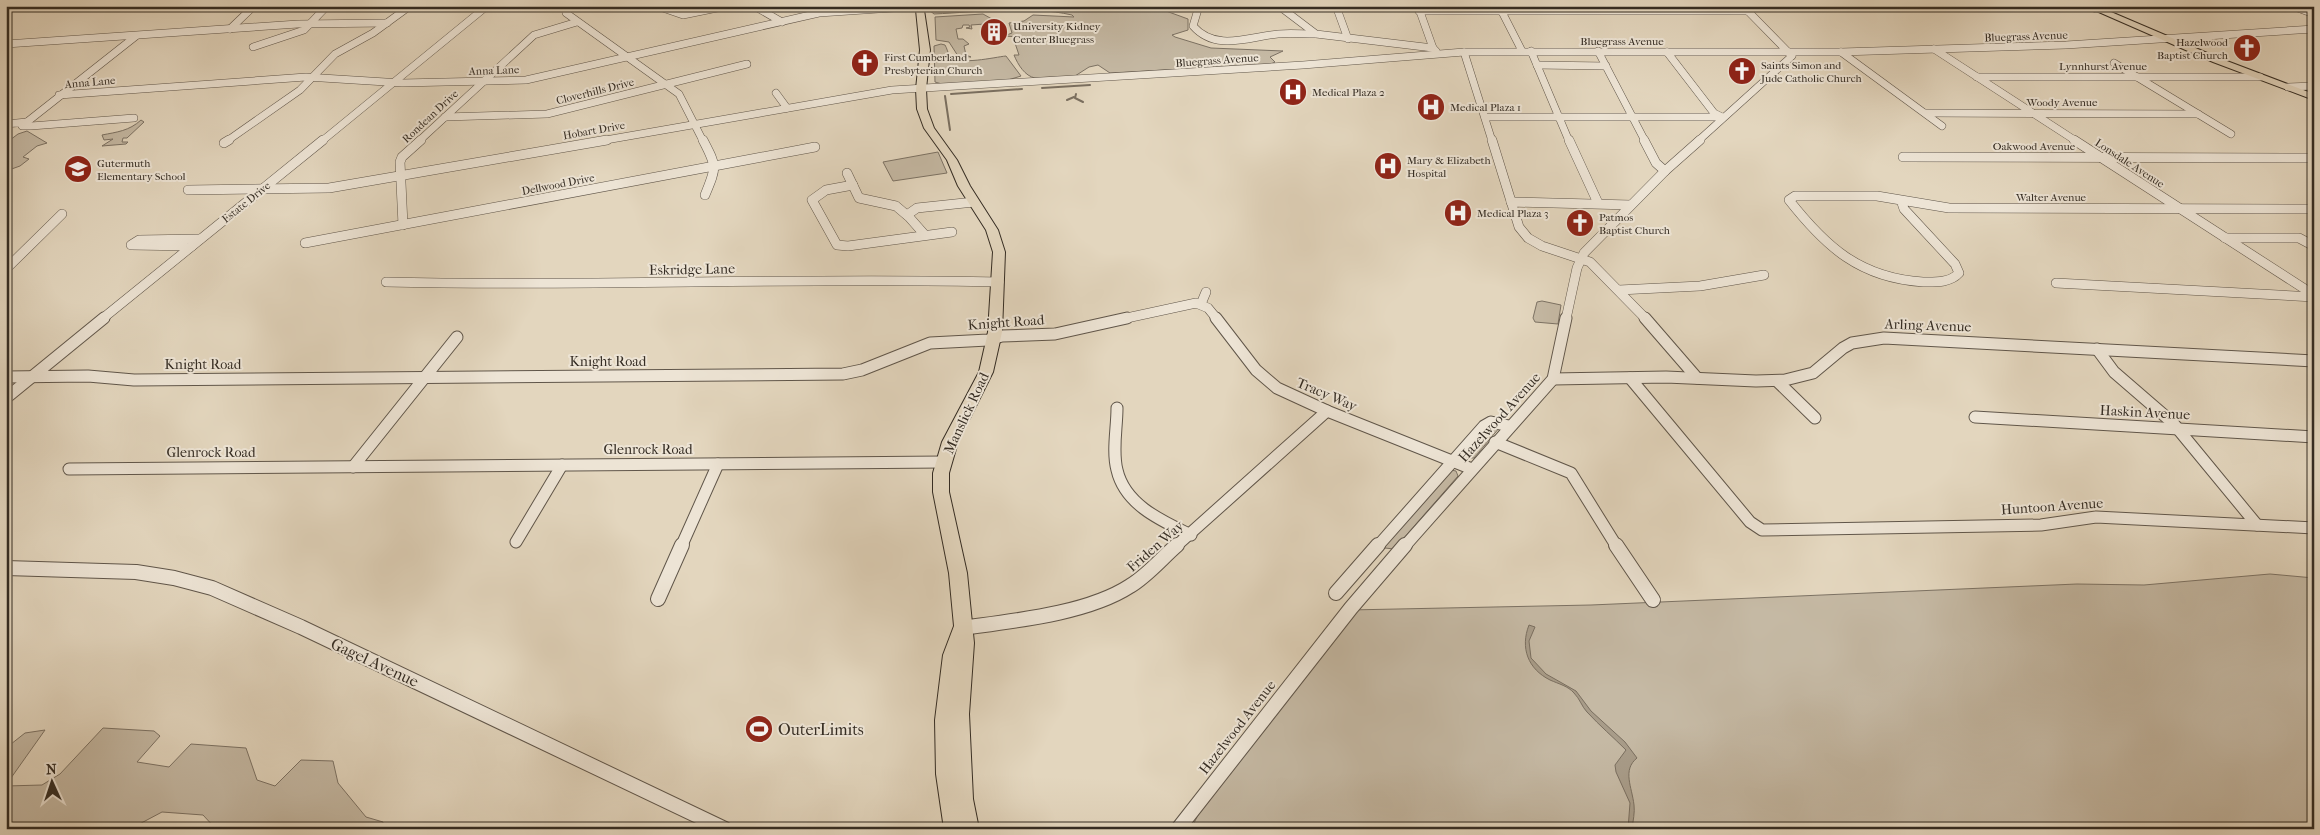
<svg xmlns="http://www.w3.org/2000/svg" width="2320" height="835" viewBox="0 0 2320 835" font-family="'IM FELL French Canon',serif">
  <rect width="100%" height="100%" fill="#e3d6be"/>
  <filter id="stains"><feTurbulence type="fractalNoise" baseFrequency=".004" numOctaves="4"/><feColorMatrix values="0 0 0 0 .2 0 0 0 0 .09 0 0 0 0 .02 0 0 0 .5 -.17"/></filter>
  <radialGradient id="worn" r=".72"><stop offset=".6" stop-color="#630" stop-opacity="0"/><stop offset="1" stop-color="#630" stop-opacity=".3"/></radialGradient>
  <g fill="#c5b9a4" stroke="#7c7264">
    <path d="M 1000,6 L 1184,6 L 1166,11 L 1188,19 L 1188,30 L 1172,35 L 1175,37 L 1211,48 L 1283,51 L 1270,57 L 1275,62 L 1271,64 L 1110,73 L 1098,65 L 1089,67 L 1075,76 L 1035,78 C 1025,76 1018,65 1014,55 L 1019,55 L 1015,43 L 1018,43 L 1020,37 L 1004,36 L 1012,33 L 1009,23 L 1024,21 L 1033,15 L 1074,17 L 1072,15 C 1028,5 979,12 934,14 L 929,10 L 940,8 Z"/>
    <path d="M 983,14 L 999,23 L 971,25 L 972,29 L 966,28 L 970,27 L 969,25 L 963,25 L 962,28 L 956,29 L 958,39 L 963,39 L 969,44 L 964,46 L 966,55 L 971,57 L 958,56 L 949,42 L 936,40 L 935,17 Z"/>
    <path d="M 941,44 L 945,45 C 947,48 948,54 950,56 C 959,66 995,57 1006,56 L 1021,76 L 1008,80 L 942,84 L 935,82 L 934,46 Z"/>
    <path d="M 141,120 L 144,122 L 127,138 L 123,138 L 122,142 L 128,142 L 126,144 L 102,146 L 113,139 L 104,140 L 102,135 C 117,132 129,131 141,120 Z"/>
    <path d="M 27,131 L 47,143 L 37,146 L 23,157 L 29,159 L 20,166 L 6,171 L 6,143 L 18,134 Z"/>
    <path d="M 938,152 L 947,173 L 893,181 L 883,162 Z"/>
    <path d="M 1542,301 L 1561,305 L 1558,324 L 1535,322 L 1533,318 L 1537,302 Z"/>
    <path d="M 1486,427 L 1500,427 L 1474,458 L 1459,458 Z"/>
    <path d="M 1451,470 L 1456,471 L 1458,476 L 1394,549 L 1385,548 L 1384,547 Z"/>
    <path d="M 2270,574 L 2314,578 L 2314,829 L 1191,829 L 1201,809 L 1349,610 L 1591,605 L 2077,584 L 2144,585 Z"/>
    <path d="M 103,728 L 154,731 L 160,736 L 137,762 L 169,767 L 191,744 L 246,748 L 257,780 L 275,786 L 301,760 L 333,761 L 338,783 L 366,817 L 383,822 L 383,829 L 216,829 L 203,815 L 162,812 L 130,829 L 6,829 L 6,786 L 42,785 L 60,774 Z"/>
    <path d="M 45,730 L 6,785 L 6,748 L 25,733 Z"/>
  </g>
  <path fill="#a89c89" stroke="#7a6f60" d="M 1529,625 L 1535,627 L 1529,641 L 1531,658 L 1546,674 L 1576,691 L 1591,711 L 1625,742 L 1637,758 C 1622,770 1632,787 1634,805 C 1635,812 1633,821 1632,829 L 1628,829 L 1630,803 L 1616,772 L 1615,765 L 1626,750 C 1613,737 1600,726 1587,712 C 1582,707 1580,699 1574,693 C 1568,686 1559,684 1550,680 C 1528,669 1520,648 1529,625 Z"/>
  <g fill="none" stroke-linecap="round" stroke-linejoin="round">
    <g stroke="#7a6f60" stroke-width="2">
      <path d="M 1042,88 L 1090,85"/>
      <path d="M 951,94 L 1022,89"/>
      <path d="M 1076,94 L 1075,98 L 1083,102"/>
      <path d="M 945,96 L 950,130"/>
      <path d="M 1067,100 L 1074,97"/>
    </g>
    <defs>
      <g id="minor-far3">
        <path d="M 565,6 L 566,13 L 679,94 L 703,141"/>
        <path d="M 657,6 L 683,15 L 727,6"/>
        <path d="M 754,6 L 782,22"/>
        <path d="M 1199,6 L 1193,26 C 1216,52 1248,37 1278,34 C 1290,33 1302,34 1314,34"/>
        <path d="M 1279,6 L 1316,34 L 1433,48 L 1436,51"/>
        <path d="M 1336,6 L 1348,39"/>
        <path d="M 1418,6 L 1433,48"/>
        <path d="M 1499,6 L 1522,51"/>
        <path d="M 2292,6 L 2314,14"/>
        <path d="M 2096,9 L 2141,6"/>
        <path d="M 1419,11 L 1748,11"/>
        <path d="M 230,29 L 254,6"/>
        <path d="M 6,44 L 298,24 L 387,23"/>
        <path d="M 253,47 L 304,30 L 327,6"/>
        <path d="M 1934,49 L 2076,141"/>
        <path d="M 1531,51 L 1569,141"/>
        <path d="M 1598,51 L 1645,141"/>
        <path d="M 1464,52 L 1492,141"/>
        <path d="M 1667,52 L 1714,113 L 1722,117"/>
        <path d="M 1841,52 L 1942,126"/>
        <path d="M 2114,63 L 2231,134"/>
        <path d="M 1537,65 L 1606,66"/>
        <path d="M 1977,77 L 2260,77"/>
        <path d="M 2288,87 L 2314,86"/>
        <path d="M 776,93 L 787,108"/>
        <path d="M 59,95 L 306,77 L 402,83 L 526,80 L 819,13 L 923,6"/>
        <path d="M 1926,113 L 2198,114"/>
        <path d="M 445,117 L 547,114 L 747,64"/>
        <path d="M 1485,117 L 1722,117"/>
        <path d="M 27,122 L 136,36"/>
        <path d="M 6,124 L 27,122 L 22,126 L 31,126 L 134,118"/>
        <path d="M 227,141 L 300,90 L 335,54 L 373,33 L 410,6"/>
        <path d="M 322,141 L 487,6"/>
        <path d="M 419,141 L 534,35 L 577,22"/>
        <path d="M 600,141 L 892,90 L 1303,65 L 1464,52 L 1841,52 L 2066,45 L 2314,29"/>
        <path d="M 1698,141 L 1792,56 L 1743,6"/>
      </g>
      <g id="minor-far2">
        <path d="M 703,140 C 717,167 717,166 705,195"/>
        <path d="M 1492,140 L 1519,227 L 1528,238 L 1542,246 L 1590,262 L 1646,319"/>
        <path d="M 1569,140 L 1598,203"/>
        <path d="M 1644,140 L 1656,163 L 1665,171"/>
        <path d="M 2074,140 L 2314,295"/>
        <path d="M 224,143 L 229,140"/>
        <path d="M 1903,157 L 2314,158"/>
        <path d="M 847,173 L 859,198 L 896,206 L 909,217 L 924,234"/>
        <path d="M 853,185 L 826,190 L 812,200 L 837,245 L 848,246 L 952,232"/>
        <path d="M 188,190 L 329,188 L 607,140"/>
        <path d="M 1901,200 L 1904,209 L 1955,264 L 1959,273 C 1950,283 1935,282 1923,282 C 1860,278 1826,247 1789,200 L 1795,196 L 1877,196 L 1949,208 L 2314,209"/>
        <path d="M 1511,202 L 1631,205"/>
        <path d="M 907,215 L 917,208 L 974,202"/>
        <path d="M 403,225 L 400,162 L 402,157 L 421,140"/>
        <path d="M 2225,238 L 2299,238 L 2314,246"/>
        <path d="M 305,243 L 815,147"/>
        <path d="M 192,246 L 131,245 L 139,240 L 200,239"/>
        <path d="M 6,269 L 62,214"/>
        <path d="M 386,282 C 590,287 795,277 999,282"/>
        <path d="M 2056,283 L 2314,297"/>
        <path d="M 1619,290 L 1700,286 L 1764,275"/>
        <path d="M 1201,304 L 1206,292"/>
        <path d="M 102,319 L 323,140"/>
        <path d="M 1122,319 L 1196,303 L 1208,308 L 1217,319"/>
        <path d="M 1566,319 L 1577,268 L 1584,253 L 1665,171 L 1700,140"/>
      </g>
      <g id="minor-far1">
        <path d="M 1216,318 L 1256,370 L 1277,388 L 1327,411 L 1472,469"/>
        <path d="M 1645,318 L 1697,378"/>
        <path d="M 2097,349 L 2114,372 L 2173,423 L 2257,525"/>
        <path d="M 6,377 L 88,376 L 134,380 L 843,374 L 862,370 L 930,343 L 988,340 L 1002,336 L 1055,334 L 1127,318"/>
        <path d="M 1630,378 L 1750,522 L 1762,530 L 2041,525 L 2096,517 L 2314,528"/>
        <path d="M 1553,379 L 1666,377 L 1756,381 L 1785,380 L 1813,373 L 1843,348 L 1852,343 L 1884,338 L 2314,361"/>
        <path d="M 1777,381 L 1815,418"/>
        <path d="M 6,398 L 104,318"/>
        <path d="M 1117,408 C 1117,428 1112,451 1117,470 C 1125,505 1162,521 1191,535"/>
        <path d="M 1975,417 L 2314,437"/>
        <path d="M 1495,442 L 1571,473 L 1617,547"/>
        <path d="M 353,467 L 457,337"/>
        <path d="M 69,469 L 944,462"/>
        <path d="M 516,542 L 562,465"/>
        <path d="M 681,547 L 718,464"/>
        <path d="M 1175,547 L 1327,411"/>
        <path d="M 1377,547 L 1484,426 L 1491,422 L 1509,426"/>
        <path d="M 1404,547 L 1553,379 L 1566,318"/>
      </g>
      <g id="minor">
        <path d="M 1616,545 L 1653,600"/>
        <path d="M 6,568 L 136,572 L 174,578 L 212,588 L 301,627 L 725,829"/>
        <path d="M 1336,593 L 1378,545"/>
        <path d="M 658,599 L 682,545"/>
        <path d="M 962,628 C 1012,621 1087,614 1130,586 C 1147,576 1162,558 1177,545"/>
        <path d="M 1178,829 L 1351,608 L 1405,545"/>
      </g>
      <g id="major">
        <path d="M 919,6 L 927,6 L 924,10 L 930,50 L 926,89 L 927,109 L 934,128 L 957,160 L 970,186 L 998,230 L 1005,252 L 1002,332 L 993,372 L 958,442 L 949,473 L 949,492 L 967,573 L 974,643 L 969,714 L 973,799 L 979,829 L 944,829 L 936,774 L 935,720 L 943,655 L 954,626 L 949,573 L 933,492 L 933,473 L 942,442 L 979,372 L 988,332 L 993,252 L 986,230 L 958,186 L 947,160 L 924,128 L 917,109 L 916,89 L 920,50 L 916,10 Z"/>
        <path d="M 2085,6 L 2097,6 L 2219,58 L 2314,94 L 2314,100 L 2213,62 Z"/>
      </g>
    </defs>
    <use href="#minor-far3" stroke="#60564a" stroke-width="8"/>
    <use href="#minor-far2" stroke="#60564a" stroke-width="10"/>
    <use href="#minor-far1" stroke="#60564a" stroke-width="13"/>
    <use href="#minor" stroke="#60564a" stroke-width="16"/>
    <use href="#major" stroke="#342c23" stroke-width="2"/>
    <use href="#minor-far3" stroke="#ede4d5" stroke-width="7"/>
    <use href="#minor-far2" stroke="#ede4d5" stroke-width="9"/>
    <use href="#minor-far1" stroke="#ede4d5" stroke-width="11"/>
    <use href="#minor" stroke="#ede4d5" stroke-width="14"/>
    <use href="#major" fill="#e3d6be" fill-rule="evenodd"/>
  </g>
  <defs>
    <symbol id="building-disc" viewBox="-11 -11 22 22"><circle r="9.5" fill="#8f2418" stroke="#ede4d5"/><path d="M-4-6H4V6H1V3H-1V6H-4ZM-2.5-4.3h1.7v1.8h-1.7ZM.8-4.3h1.7v1.8H.8ZM-2.5-1h1.7V.8h-1.7ZM.8-1h1.7V.8H.8Z" fill="#fff"/></symbol>
    <symbol id="church-disc" viewBox="-11 -11 22 22"><circle r="9.5" fill="#8f2418" stroke="#ede4d5"/><path d="M-1.2-6h2.4v3.5h3.3v2.4h-3.3V6h-2.4V-.1h-3.3v-2.4h3.3Z" fill="#fff"/></symbol>
    <symbol id="hospital-disc" viewBox="-11 -11 22 22"><circle r="9.5" fill="#8f2418" stroke="#ede4d5"/><path d="M-5-5h3v3.5h4V-5h3V5h-3V1.5h-4V5h-3Z" fill="#fff"/></symbol>
    <symbol id="school-disc" viewBox="-11 -11 22 22"><circle r="9.5" fill="#8f2418" stroke="#ede4d5"/><path d="M0-5L7-2L0 1L-7-2ZM-4 1L0 2.5L4 1V4Q0 6-4 4Z" fill="#fff"/></symbol>
    <symbol id="stadium-disc" viewBox="-11 -11 22 22"><circle r="9.5" fill="#8f2418" stroke="#ede4d5"/><path d="M0-5a6.5 5 0 1 0 0 10a6.5 5 0 1 0 0-10ZM-3.5-1.8h7v3.6h-7Z" fill="#fff"/></symbol>
  </defs>
  <g fill-rule="evenodd">
    <use href="#building-disc" x="978" y="16" width="32" height="32"/>
    <use href="#church-disc" x="2231" y="32" width="32" height="32"/>
    <use href="#church-disc" x="849" y="47" width="32" height="32"/>
    <use href="#church-disc" x="1726" y="55" width="32" height="32"/>
    <use href="#hospital-disc" x="1277" y="76" width="32" height="32"/>
    <use href="#hospital-disc" x="1415" y="91" width="32" height="32"/>
    <use href="#hospital-disc" x="1372" y="150" width="32" height="32"/>
    <use href="#school-disc" x="62" y="153" width="32" height="32"/>
    <use href="#hospital-disc" x="1442" y="197" width="32" height="32"/>
    <use href="#church-disc" x="1564" y="207" width="32" height="32"/>
    <use href="#stadium-disc" x="743" y="713" width="32" height="32"/>
  </g>
  <g text-anchor="middle" stroke-width="4" stroke-linejoin="round" paint-order="stroke">
    <g font-size="11" fill="#342c23" stroke="#ede4d5" text-anchor="start">
      <text x="1013" y="30">University Kidney<tspan x="1013" dy="13">Center Bluegrass</tspan></text>
      <text x="2228" y="46" text-anchor="end">Hazelwood<tspan x="2228" dy="13">Baptist Church</tspan></text>
      <text x="884" y="61">First Cumberland<tspan x="884" dy="13">Presbyterian Church</tspan></text>
      <text x="1761" y="69">Saints Simon and<tspan x="1761" dy="13">Jude Catholic Church</tspan></text>
      <text x="1312" y="96">Medical Plaza 2</text>
      <text x="1450" y="111">Medical Plaza 1</text>
      <text x="1407" y="164">Mary &amp; Elizabeth<tspan x="1407" dy="13">Hospital</tspan></text>
      <text x="97" y="167">Gutermuth<tspan x="97" dy="13">Elementary School</tspan></text>
      <text x="1477" y="217">Medical Plaza 3</text>
      <text x="1599" y="221">Patmos<tspan x="1599" dy="13">Baptist Church</tspan></text>
    </g>
    <g font-size="11" fill="#342c23" stroke="#ede4d5">
      <text transform="translate(2026 36) rotate(-2)" y="4">Bluegrass Avenue</text>
      <text x="1622" y="45">Bluegrass Avenue</text>
      <text transform="translate(1217 60) rotate(-4)" y="4">Bluegrass Avenue</text>
      <text x="2103" y="70">Lynnhurst Avenue</text>
      <text transform="translate(494 70) rotate(-2)" y="4">Anna Lane</text>
      <text transform="translate(90 82) rotate(-5)" y="4">Anna Lane</text>
      <text transform="translate(595 91) rotate(-14)" y="4">Cloverhills Drive</text>
      <text x="2062" y="106">Woody Avenue</text>
      <text transform="translate(430 116) rotate(-43)" y="4">Rondean Drive</text>
      <text transform="translate(594 130) rotate(-10)" y="4">Hobart Drive</text>
      <text x="2034" y="150">Oakwood Avenue</text>
      <text transform="translate(2130 163) rotate(33)" y="4">Lonsdale Avenue</text>
      <text transform="translate(558 184) rotate(-11)" y="4">Dellwood Drive</text>
      <text x="2051" y="201">Walter Avenue</text>
      <text transform="translate(246 202) rotate(-39)" y="4">Estate Drive</text>
    </g>
    <g font-size="14" fill="#342c23" stroke="#ede4d5">
      <text transform="translate(692 269) rotate(-1)" y="5">Eskridge Lane</text>
      <text transform="translate(1006 322) rotate(-4)" y="5">Knight Road</text>
      <text transform="translate(1928 325) rotate(2)" y="5">Arling Avenue</text>
      <text x="608" y="366">Knight Road</text>
      <text x="203" y="369">Knight Road</text>
      <text transform="translate(1327 394) rotate(23)" y="5">Tracy Way</text>
      <text transform="translate(2145 412) rotate(3)" y="5">Haskin Avenue</text>
      <text transform="translate(966 413) rotate(-65)" y="5">Manslick Road</text>
      <text transform="translate(1499 417) rotate(-48)" y="5">Hazelwood Avenue</text>
      <text x="648" y="454">Glenrock Road</text>
      <text x="211" y="457">Glenrock Road</text>
      <text transform="translate(2052 506) rotate(-4)" y="5">Huntoon Avenue</text>
      <text transform="translate(1155 546) rotate(-41)" y="5">Friden Way</text>
      <text transform="translate(1237 727) rotate(-52)" y="5">Hazelwood Avenue</text>
    </g>
    <g font-size="16" fill="#342c23" stroke="#ede4d5">
      <text transform="translate(375 662) rotate(25)" y="6">Gagel Avenue</text>
    </g>
    <g font-size="16" fill="#342c23" stroke="#ede4d5" text-anchor="start">
      <text x="778" y="735">OuterLimits</text>
    </g>
  </g>
  <rect width="2320" height="835" fill="none" stroke="#e3d6be" stroke-width="25"/>
  <rect x="8" y="8" width="2305" height="820" fill="none" stroke="#342c23" stroke-width="2.5"/>
  <rect x="12" y="12" width="2295" height="810" fill="none" stroke="#342c23"/>
  <g transform="translate(52 782) rotate(357)" stroke="#ede4d5" stroke-width="4" paint-order="stroke">
  <path d="M0-4L9 19L0 12L-9 19Z" fill="#342c23"/>
  <text y="-8" font-size="14" font-weight="bold" text-anchor="middle" fill="#342c23">N</text>
  </g>
  <rect width="100%" height="100%" filter="url(#stains)"/>
  <rect width="100%" height="100%" fill="url(#worn)"/>
</svg>
